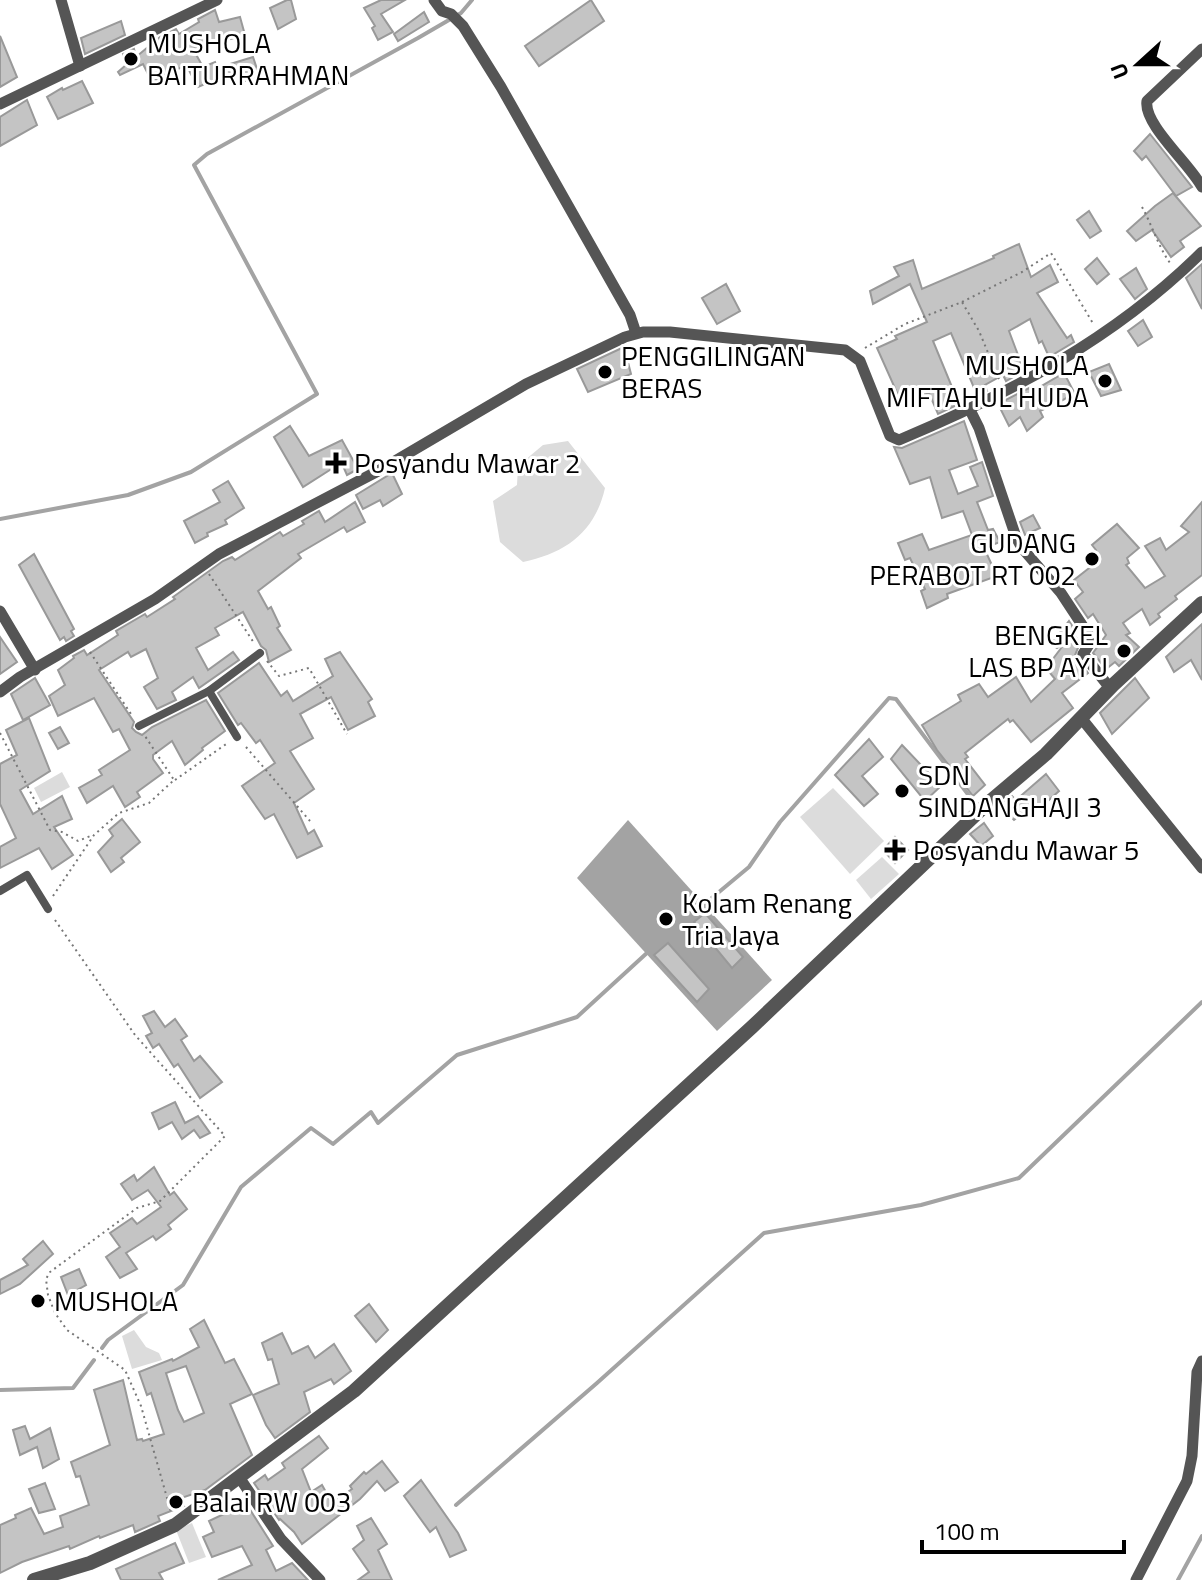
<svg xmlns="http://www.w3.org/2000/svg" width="1202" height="1580" viewBox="0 0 1202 1580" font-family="'Titillium Web',sans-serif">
  <rect width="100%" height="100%" fill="#fff"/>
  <g fill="#dcdcdc">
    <path d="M 568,441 L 605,488 C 595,532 566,553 523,562 L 500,542 L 493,501 L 517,485 L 518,466 L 543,445 Z"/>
    <path d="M 62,772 L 70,787 L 41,802 L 34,788 Z"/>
    <path d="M 833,788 L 884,841 L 850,874 L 800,817 Z"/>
    <path d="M 882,857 L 899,874 L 871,899 L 856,880 Z"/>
    <path d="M 134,1330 L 146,1347 L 159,1353 L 162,1360 L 132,1369 L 122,1336 Z"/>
    <path d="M 192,1523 L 206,1557 L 189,1563 L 176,1530 Z"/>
  </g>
  <path fill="#a3a3a3" d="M 628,820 L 772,980 L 717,1031 L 577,878 Z"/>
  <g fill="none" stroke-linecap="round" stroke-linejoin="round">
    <g stroke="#a3a3a3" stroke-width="4">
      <path d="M 0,519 L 128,495 L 191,472 L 317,394 L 194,165 L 207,154 L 418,38 L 461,13 L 472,0"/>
      <path d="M 701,907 L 749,867 L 780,822 L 889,698 L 896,699 L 973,801"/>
      <path d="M 102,1348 L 108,1340 L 183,1285 L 241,1187 L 311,1128 L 333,1144 L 371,1112 L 378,1123 L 457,1055 L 577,1017 L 648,952"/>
      <path d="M 0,1390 L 73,1388 L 94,1360"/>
      <path d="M 456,1505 L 597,1383 L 764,1233 L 921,1205 L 1019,1178 L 1202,1002"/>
      <path d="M 1178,1580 L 1202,1536"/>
    </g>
  </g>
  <g fill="#c4c4c4" stroke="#999" stroke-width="2" fill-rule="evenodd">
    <path d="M 287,0 L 291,0 L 296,19 L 278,29 L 270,8 Z"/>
    <path d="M 381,0 L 405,0 L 381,14 L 393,32 L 378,40 L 372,28 L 375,26 L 364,8 Z"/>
    <path d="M 591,0 L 604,21 L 539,66 L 525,46 Z"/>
    <path d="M 215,10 L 219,22 L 240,17 L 245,35 L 223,41 L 222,38 L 193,49 L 203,67 L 215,62 L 217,68 L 253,57 L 259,75 L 240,83 L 236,71 L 198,87 L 186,65 L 152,82 L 143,64 L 120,75 L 118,72 L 126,65 L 123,54 L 134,49 L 136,57 L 160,37 L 176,29 L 179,34 L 199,22 L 198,19 Z"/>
    <path d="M 424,12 L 429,22 L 398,41 L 394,34 Z"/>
    <path d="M 121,21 L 125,35 L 85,54 L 81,38 Z"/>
    <path d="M 0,36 L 17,77 L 0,87 Z"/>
    <path d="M 82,81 L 93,103 L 58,119 L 47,97 L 62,88 L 63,90 Z"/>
    <path d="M 27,100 L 37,125 L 0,146 L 0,117 Z"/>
    <path d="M 1150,134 L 1192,187 L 1176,196 L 1146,156 L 1142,160 L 1134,151 Z"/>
    <path d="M 1173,193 L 1201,226 L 1180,241 L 1184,247 L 1171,257 L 1152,230 L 1136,241 L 1127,231 L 1155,206 Z"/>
    <path d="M 1089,211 L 1101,231 L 1090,238 L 1077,220 Z"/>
    <path d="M 1019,244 L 1031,277 L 1050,265 L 1058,282 L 1037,293 L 1067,338 L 1071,335 L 1074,342 L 1049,357 L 1042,341 L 1039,343 L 1030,319 L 1009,331 L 1024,371 L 1006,381 L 1003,375 L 985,385 L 987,391 L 977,395 L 951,333 L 933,341 L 959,404 L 938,414 L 929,393 L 902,404 L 877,348 L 897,339 L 895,336 L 927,322 L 910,284 L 873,304 L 870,291 L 899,276 L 894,267 L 913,260 L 922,289 L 994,258 L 993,256 Z"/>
    <path d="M 1097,258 L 1109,274 L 1097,284 L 1085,269 Z"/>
    <path d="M 1202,264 L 1202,309 L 1186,278 Z"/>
    <path d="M 1136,268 L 1147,289 L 1135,299 L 1120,279 Z"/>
    <path d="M 726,284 L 740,311 L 717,324 L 702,298 Z"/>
    <path d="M 1143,320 L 1152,337 L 1138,346 L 1128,331 Z"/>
    <path d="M 624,347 L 631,374 L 588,392 L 577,369 Z"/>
    <path d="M 1109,364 L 1121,390 L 1101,396 L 1089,372 Z"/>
    <path d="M 1064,373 L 1075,394 L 1040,411 L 1043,417 L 1027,431 L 1020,417 L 1009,426 L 998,404 L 1029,388 L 1031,392 Z"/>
    <path d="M 964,421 L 977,460 L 949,470 L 958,494 L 978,486 L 970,467 L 982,462 L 993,496 L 977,502 L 988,530 L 993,529 L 1000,542 L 984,548 L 997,576 L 947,594 L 948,598 L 927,608 L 921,591 L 925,589 L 910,558 L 905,560 L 898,543 L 922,534 L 929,550 L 972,535 L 963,511 L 942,518 L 930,477 L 910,484 L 894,447 L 902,448 Z"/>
    <path d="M 290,426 L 309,456 L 342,440 L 358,469 L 347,475 L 343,466 L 334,471 L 333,468 L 303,487 L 274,437 Z"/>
    <path d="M 392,473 L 402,494 L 383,506 L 380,500 L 363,509 L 356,495 Z"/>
    <path d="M 228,481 L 244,508 L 225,520 L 227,524 L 207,533 L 208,536 L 195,543 L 184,521 L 220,502 L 213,490 Z"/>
    <path d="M 355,502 L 365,522 L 347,532 L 344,527 L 298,554 L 301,558 L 258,591 L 268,609 L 271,607 L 280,626 L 277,628 L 291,650 L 269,662 L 266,650 L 261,646 L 243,612 L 215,628 L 219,635 L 196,648 L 208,670 L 233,652 L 239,660 L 199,688 L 193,677 L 172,692 L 176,700 L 157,709 L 144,687 L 158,678 L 146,649 L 131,657 L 128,652 L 99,670 L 134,722 L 132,728 L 136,732 L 142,735 L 152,727 L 206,700 L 225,731 L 202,748 L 203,750 L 185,765 L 172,741 L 153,755 L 153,759 L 163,773 L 137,792 L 140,797 L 125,807 L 113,786 L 87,803 L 79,788 L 102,775 L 99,770 L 130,750 L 119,729 L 113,732 L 94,698 L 58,716 L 49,696 L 65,685 L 58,670 L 74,658 L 73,656 L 84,650 L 87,655 L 118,635 L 116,631 L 145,614 L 147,617 L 175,599 L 173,597 L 223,561 L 232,557 L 235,560 L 280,532 L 283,536 L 304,524 L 302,521 L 319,511 L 325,522 Z"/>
    <path d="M 1202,502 L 1202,575 L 1175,596 L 1177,599 L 1158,614 L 1160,617 L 1150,625 L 1142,609 L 1123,623 L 1130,633 L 1126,635 L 1139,647 L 1119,666 L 1115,662 L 1106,669 L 1093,653 L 1106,635 L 1093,614 L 1088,618 L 1075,599 L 1083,592 L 1074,580 L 1093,565 L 1086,558 L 1096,550 L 1092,545 L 1117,524 L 1139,548 L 1127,558 L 1129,563 L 1126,565 L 1145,588 L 1165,576 L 1145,546 L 1160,538 L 1166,550 L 1189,532 L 1181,526 Z"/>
    <path d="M 1033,515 L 1040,528 L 1025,535 L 1020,522 Z"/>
    <path d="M 34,554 L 74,629 L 71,631 L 74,636 L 66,641 L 64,637 L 60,640 L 19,565 Z"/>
    <path d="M 1069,621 L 1075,630 L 1073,633 L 1080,643 L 1075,655 L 1088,673 L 1062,693 L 1073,708 L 1031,742 L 1013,720 L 1010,722 L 1008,719 L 965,753 L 968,757 L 965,759 L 985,785 L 973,796 L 937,750 L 922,725 L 961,701 L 958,695 L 979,684 L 988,697 L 1016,677 L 1031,702 L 1055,679 L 1046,668 L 1065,643 L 1057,648 L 1051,644 Z"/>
    <path d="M 1202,624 L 1202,680 L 1191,660 L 1174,672 L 1166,657 Z"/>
    <path d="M 0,637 L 17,662 L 0,674 Z"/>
    <path d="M 340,652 L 372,699 L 368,702 L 375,716 L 348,730 L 331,697 L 300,714 L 313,738 L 290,751 L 314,789 L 294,803 L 308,834 L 314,830 L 322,846 L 297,858 L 274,814 L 265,819 L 242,786 L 275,763 L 260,740 L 256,743 L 241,723 L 238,725 L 218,693 L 259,663 L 281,696 L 287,691 L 293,701 L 333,676 L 325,659 Z"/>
    <path d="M 35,678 L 50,705 L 23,720 L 11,694 Z"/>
    <path d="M 1135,678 L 1149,698 L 1112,734 L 1100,713 Z"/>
    <path d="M 29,718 L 50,771 L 20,790 L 33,814 L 62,796 L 72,819 L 54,827 L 73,855 L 52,869 L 39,848 L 0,868 L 0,847 L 16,838 L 0,804 L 0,764 L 17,755 L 6,730 Z"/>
    <path d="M 60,727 L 69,743 L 58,749 L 49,733 Z"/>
    <path d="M 869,739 L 883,757 L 862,776 L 878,794 L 864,806 L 835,775 Z"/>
    <path d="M 902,745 L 941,786 L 925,801 L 891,759 Z"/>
    <path d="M 1046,774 L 1059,791 L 1040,808 L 1035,802 L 1014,820 L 1000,806 L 1012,796 L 1016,800 Z"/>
    <path d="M 122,819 L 140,842 L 121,858 L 124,862 L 111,872 L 98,852 L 113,836 L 109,830 Z"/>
    <path d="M 984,823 L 993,836 L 981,846 L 970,834 Z"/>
    <path d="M 895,837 L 908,850 L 895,863 L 883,850 Z"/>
    <path d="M 705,913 L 743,957 L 732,968 L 694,922 Z"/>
    <path d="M 668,943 L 709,989 L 697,1002 L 654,955 Z"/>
    <path d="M 154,1011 L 165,1027 L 175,1019 L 187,1036 L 181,1040 L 194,1061 L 200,1056 L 222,1082 L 200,1098 L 178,1064 L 174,1067 L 159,1044 L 153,1048 L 146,1036 L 152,1033 L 143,1016 Z"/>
    <path d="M 175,1102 L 185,1123 L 198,1116 L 210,1133 L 200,1138 L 194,1130 L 182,1139 L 172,1122 L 159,1129 L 152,1113 Z"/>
    <path d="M 154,1167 L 170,1195 L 174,1192 L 187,1209 L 168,1225 L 171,1229 L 156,1240 L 153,1236 L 126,1253 L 137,1269 L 120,1278 L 106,1257 L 120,1247 L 110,1233 L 132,1218 L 137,1224 L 161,1207 L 148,1190 L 132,1200 L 121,1184 L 134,1175 L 137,1181 Z"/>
    <path d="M 43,1241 L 53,1254 L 20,1284 L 0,1294 L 0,1280 L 28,1265 L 23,1259 Z"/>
    <path d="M 79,1269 L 86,1285 L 68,1295 L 61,1277 Z"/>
    <path d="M 369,1304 L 388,1330 L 376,1342 L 355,1316 Z"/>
    <path d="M 204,1320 L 225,1363 L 234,1359 L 252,1394 L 230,1404 L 252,1455 L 205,1490 L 181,1498 L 184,1506 L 158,1516 L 160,1521 L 135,1532 L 133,1525 L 100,1538 L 99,1536 L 70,1549 L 69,1546 L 22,1562 L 0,1573 L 0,1525 L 16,1518 L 15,1515 L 31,1508 L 44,1534 L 63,1527 L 60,1516 L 89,1505 L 80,1476 L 76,1477 L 71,1462 L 110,1445 L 94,1390 L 123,1380 L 137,1440 L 142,1439 L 143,1441 L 164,1434 L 151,1393 L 147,1395 L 139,1372 L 172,1359 L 173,1361 L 199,1347 L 190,1329 ZM 186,1366 L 204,1413 L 184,1422 L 178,1410 L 166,1373 Z"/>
    <path d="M 282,1333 L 292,1354 L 308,1346 L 315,1358 L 334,1344 L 351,1371 L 334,1384 L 331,1379 L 304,1392 L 310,1412 L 275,1438 L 266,1425 L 253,1395 L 279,1384 L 272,1359 L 268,1360 L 262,1343 Z"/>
    <path d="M 25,1426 L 30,1439 L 50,1428 L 59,1459 L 43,1468 L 37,1447 L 20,1455 L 13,1430 Z"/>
    <path d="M 319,1436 L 328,1448 L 302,1469 L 311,1492 L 322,1485 L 332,1503 L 352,1489 L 350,1486 L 364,1472 L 366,1474 L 382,1461 L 398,1482 L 385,1491 L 377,1481 L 360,1499 L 302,1544 L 294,1532 L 280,1519 L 279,1520 L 254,1483 L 265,1475 L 268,1480 L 285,1468 L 282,1463 Z"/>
    <path d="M 421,1480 L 458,1533 L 466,1550 L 450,1557 L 436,1527 L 430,1532 L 404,1496 Z"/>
    <path d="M 45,1483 L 55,1509 L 39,1513 L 29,1489 Z"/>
    <path d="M 244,1500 L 273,1546 L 266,1550 L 276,1571 L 292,1563 L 308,1580 L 218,1580 L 252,1565 L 242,1546 L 212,1557 L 203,1537 L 214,1532 L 209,1521 L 226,1513 L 224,1509 Z"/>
    <path d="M 371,1518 L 387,1544 L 378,1550 L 392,1580 L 358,1580 L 369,1572 L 353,1549 L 364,1540 L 357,1526 Z"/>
    <path d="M 175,1543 L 184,1563 L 159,1573 L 163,1580 L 121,1580 L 116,1569 Z"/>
  </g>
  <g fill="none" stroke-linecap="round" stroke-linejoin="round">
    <g stroke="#777" stroke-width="2" stroke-dasharray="2 4" stroke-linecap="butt">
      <path d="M 1142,207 C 1152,225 1158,246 1170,263"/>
      <path d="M 962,302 L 1022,272 L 1051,253 L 1094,325"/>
      <path d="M 865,348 L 905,324 L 962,302 L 979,331 L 999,379"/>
      <path d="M 209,574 L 254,643"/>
      <path d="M 90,652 L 133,717"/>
      <path d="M 267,661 L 279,676 L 309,668 L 347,734"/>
      <path d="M 0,733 L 50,830 L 62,832 L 78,841 L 93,835"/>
      <path d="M 246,747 L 310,821"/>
      <path d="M 175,780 L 229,742"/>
      <path d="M 53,896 L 94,835 L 119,813 L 149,803 L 174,780 L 145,736"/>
      <path d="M 55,920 L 135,1035 L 225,1136 L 160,1201 L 137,1208 L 50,1272 L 46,1279 L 48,1295 L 55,1313 L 67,1330 L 125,1370 L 141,1406 L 171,1512"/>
    </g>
    <g stroke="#555" stroke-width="8">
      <path d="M 209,691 L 237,737"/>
      <path d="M 139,726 L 209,691 L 260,653"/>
      <path d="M 0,891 L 27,875 L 48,909"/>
    </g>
    <g stroke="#555" stroke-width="11">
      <path d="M 61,0 L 80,66"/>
      <path d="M 434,0 L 442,11 L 451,14 L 463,26 L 501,87 L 630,315 L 636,333"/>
      <path d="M 1202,49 L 1147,101 C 1143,124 1190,164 1202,187"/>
      <path d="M 0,104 L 217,0"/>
      <path d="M 970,410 L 979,428 L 1016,537 L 1022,548 L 1061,593 L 1092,640 L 1083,654 L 1110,688"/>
      <path d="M 0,611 L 35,670"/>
      <path d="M 0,692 L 20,677 L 155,599 L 219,554 L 378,471 L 526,384 L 625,337 L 643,332 L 670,332 L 845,350 L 860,361 L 890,436 L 899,440 C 1011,393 1114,339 1202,252"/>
      <path d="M 1082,719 L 1202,868"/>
      <path d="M 239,1477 L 281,1539 L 320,1580"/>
      <path d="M 1136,1580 L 1187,1481 L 1192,1456 L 1197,1372 L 1202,1361"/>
    </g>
    <path stroke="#555" stroke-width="14" d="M 34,1580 L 90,1563 L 175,1525 L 354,1391 L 752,1027 L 988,803 L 1046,754 L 1113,685 L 1202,603"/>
  </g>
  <g fill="#000" stroke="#fff" stroke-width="3">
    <circle cx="131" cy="59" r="8"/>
    <circle cx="605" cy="372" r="8"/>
    <circle cx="1105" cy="381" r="8"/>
    <path d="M332 451h8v8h8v8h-8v8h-8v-8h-8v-8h8z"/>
    <circle cx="1092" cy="559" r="8"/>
    <circle cx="1124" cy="651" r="8"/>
    <circle cx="902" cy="791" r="8"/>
    <path d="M891 838h8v8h8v8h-8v8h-8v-8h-8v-8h8z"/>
    <circle cx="666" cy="919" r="8"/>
    <circle cx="38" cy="1301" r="8"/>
    <circle cx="176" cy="1502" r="8"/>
  </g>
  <g text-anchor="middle" stroke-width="6" stroke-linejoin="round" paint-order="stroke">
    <g font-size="28" fill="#000" stroke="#fff" text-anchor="start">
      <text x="147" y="53">MUSHOLA<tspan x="147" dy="32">BAITURRAHMAN</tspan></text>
      <text x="621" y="366">PENGGILINGAN<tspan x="621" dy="32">BERAS</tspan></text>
      <text x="1089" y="375" text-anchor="end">MUSHOLA<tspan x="1089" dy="32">MIFTAHUL HUDA</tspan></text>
      <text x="354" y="473">Posyandu Mawar 2</text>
      <text x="1076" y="553" text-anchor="end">GUDANG<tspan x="1076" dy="32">PERABOT RT 002</tspan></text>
      <text x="1108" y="645" text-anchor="end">BENGKEL<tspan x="1108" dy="32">LAS BP AYU</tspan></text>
      <text x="918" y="785">SDN<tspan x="918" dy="32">SINDANGHAJI 3</tspan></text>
      <text x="913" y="860">Posyandu Mawar 5</text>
      <text x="682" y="913">Kolam Renang<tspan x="682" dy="32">Tria Jaya</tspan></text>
      <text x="54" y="1311">MUSHOLA</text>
      <text x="192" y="1512">Balai RW 003</text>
    </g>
  </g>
  <g transform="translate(1138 64) rotate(249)" stroke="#ffffff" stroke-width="6" paint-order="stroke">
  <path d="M0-6L14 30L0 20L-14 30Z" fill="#000000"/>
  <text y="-12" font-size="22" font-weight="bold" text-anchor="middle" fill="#000000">U</text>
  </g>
  <path d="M922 1540v12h202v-12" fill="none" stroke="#000000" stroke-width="4"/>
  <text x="934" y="1540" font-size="24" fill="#000000" stroke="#ffffff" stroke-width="6" paint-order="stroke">100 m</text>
</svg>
